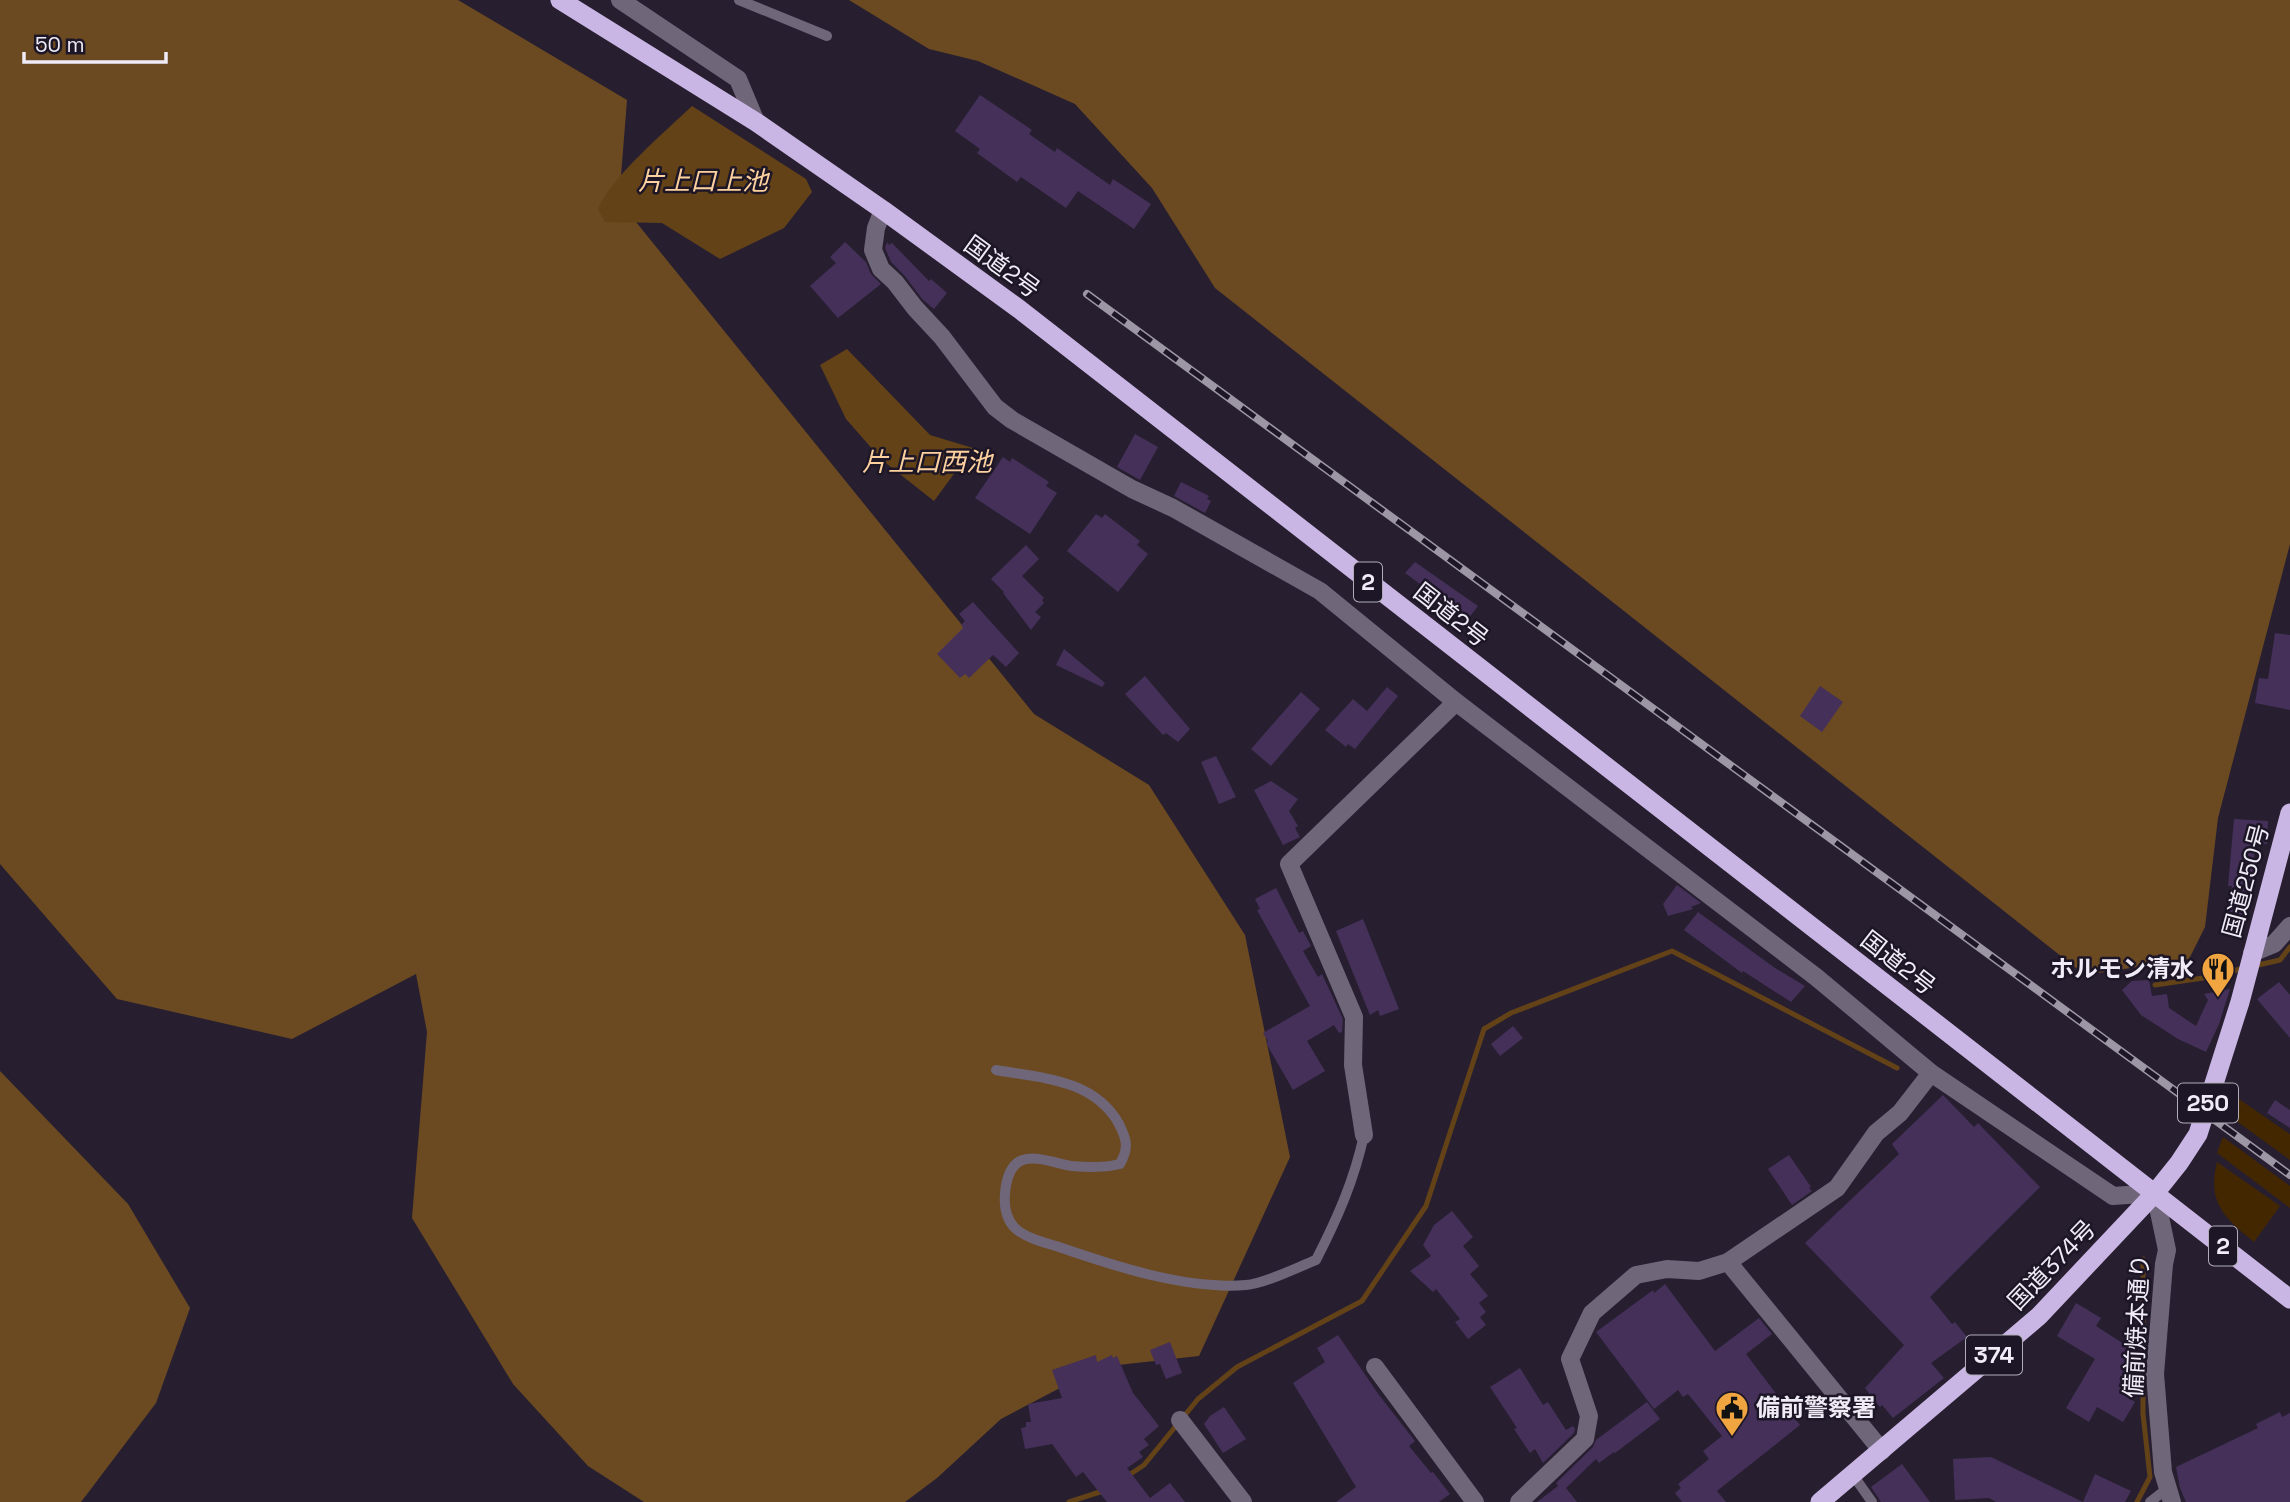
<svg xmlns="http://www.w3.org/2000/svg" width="2290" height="1502" viewBox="0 0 2290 1502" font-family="'Space Grotesk','Noto Sans JP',sans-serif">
  <rect width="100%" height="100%" fill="#271f30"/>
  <g fill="#432700">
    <path d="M 2233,1095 L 2290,1134 L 2290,1160 L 2228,1115 Z"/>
    <path d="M 2223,1137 L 2290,1186 L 2290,1208 L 2217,1153 Z"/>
    <path d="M 2217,1162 L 2280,1206 L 2254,1242 C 2224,1218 2207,1202 2217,1162 Z"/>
  </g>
  <g fill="#6b4a21">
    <path d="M 0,0 L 458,0 L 627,100 L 619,201 L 1034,714 L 1149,785 L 1245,935 L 1290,1157 L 1199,1356 L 1100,1367 L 1001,1419 L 937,1478 L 905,1502 L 644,1502 L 588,1466 L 513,1384 L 412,1218 L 427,1032 L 416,974 L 292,1039 L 117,999 L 0,864 Z"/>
    <path d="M 849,0 L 2290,0 L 2290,544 L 2218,818 L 2205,927 L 2189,959 L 2085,975 L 1215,288 L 1152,188 L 1075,104 L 978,61 L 929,49 Z"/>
    <path d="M 0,1071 L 128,1204 L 190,1308 L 156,1403 L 81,1502 L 0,1502 Z"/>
  </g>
  <g fill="#634218">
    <path d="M 692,106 L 806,179 L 812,192 L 784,228 L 720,259 L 662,223 L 605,222 L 598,209 C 612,176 665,132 692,106 Z"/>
    <path d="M 847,349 L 930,435 L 973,448 L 934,501 L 882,460 L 846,419 L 820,365 Z"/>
  </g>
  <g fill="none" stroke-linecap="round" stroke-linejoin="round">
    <g stroke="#634218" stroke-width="5">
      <path d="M 2254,966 L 2280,960 L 2290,947"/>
      <path d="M 2155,985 L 2203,978 L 2245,968"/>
      <path d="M 1126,1477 L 1144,1465 L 1198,1399 L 1237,1367 L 1362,1301 L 1426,1206 L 1484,1029 L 1511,1013 L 1672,951 L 1897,1068"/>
      <path d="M 1069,1502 L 1106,1490"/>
      <path d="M 2137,1502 L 2150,1477 L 2143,1414 L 2143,1259"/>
    </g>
  </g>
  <g fill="#443059">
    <path d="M 980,95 L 1032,130 L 1029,134 L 1055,152 L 1057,148 L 1110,185 L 1113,179 L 1151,204 L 1134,229 L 1078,191 L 1066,208 L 1021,177 L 1017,182 L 977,153 L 980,149 L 955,131 Z"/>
    <path d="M 845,242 L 866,262 L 871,274 L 881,284 L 838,318 L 810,286 L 836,263 L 830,257 Z"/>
    <path d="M 887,242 L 889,245 L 892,243 L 929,281 L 931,279 L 947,293 L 934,309 L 923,300 L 904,275 L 891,262 L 885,248 Z"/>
    <path d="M 1135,434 L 1158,447 L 1140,480 L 1117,467 Z"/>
    <path d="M 1003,457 L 1010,462 L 1012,458 L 1049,482 L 1046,486 L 1057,493 L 1030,534 L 975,498 Z"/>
    <path d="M 1181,482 L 1209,496 L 1207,499 L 1211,501 L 1205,513 L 1174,496 Z"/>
    <path d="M 1096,514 L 1102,518 L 1105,514 L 1140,541 L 1137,545 L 1148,554 L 1118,592 L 1067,551 Z"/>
    <path d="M 1026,545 L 1039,559 L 1022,576 L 1044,598 L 1042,600 L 1044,603 L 1035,612 L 1041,617 L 1031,630 L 1003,593 L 1004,592 L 991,579 Z"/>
    <path d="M 1415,562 L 1478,606 L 1468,619 L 1405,573 Z"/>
    <path d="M 973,602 L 1019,653 L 1006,667 L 993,655 L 969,678 L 965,674 L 960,678 L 937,654 L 963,628 L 961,625 L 965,621 L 959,614 Z"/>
    <path d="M 2275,633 L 2290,635 L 2290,710 L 2255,703 L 2259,678 L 2268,679 Z"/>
    <path d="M 1064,649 L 1105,683 L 1102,687 L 1056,665 Z"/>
    <path d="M 1145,676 L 1190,729 L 1178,742 L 1166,733 L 1163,735 L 1125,694 Z"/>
    <path d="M 1820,686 L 1843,702 L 1822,732 L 1800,716 Z"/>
    <path d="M 1387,687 L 1398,696 L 1355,749 L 1348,744 L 1346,747 L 1325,730 L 1353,699 L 1367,711 Z"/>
    <path d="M 1301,692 L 1320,709 L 1271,766 L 1251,749 Z"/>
    <path d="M 1216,756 L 1236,797 L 1219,804 L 1201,762 Z"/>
    <path d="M 1271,781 L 1298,799 L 1289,811 L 1298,826 L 1295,828 L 1300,837 L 1283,845 L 1254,790 Z"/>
    <path d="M 2234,819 L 2268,821 L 2267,844 L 2255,843 L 2252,881 L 2243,934 L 2224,930 L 2232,886 L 2228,886 Z"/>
    <path d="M 1677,885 L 1701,903 L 1691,907 L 1693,909 L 1668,916 L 1663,904 Z"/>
    <path d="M 1276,888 L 1299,933 L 1303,931 L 1311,946 L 1303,951 L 1318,977 L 1322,974 L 1343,1019 L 1342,1032 L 1339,1033 L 1334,1025 L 1307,1041 L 1325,1071 L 1293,1090 L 1266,1043 L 1268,1041 L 1263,1033 L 1310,1006 L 1257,910 L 1260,909 L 1255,899 Z"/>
    <path d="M 1698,912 L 1775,968 L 1805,986 L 1791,1002 L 1743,971 L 1742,973 L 1684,930 Z"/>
    <path d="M 1363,919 L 1399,1009 L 1380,1016 L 1378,1010 L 1370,1015 L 1336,931 Z"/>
    <path d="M 2149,980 L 2152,996 L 2167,994 L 2169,1008 L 2196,1026 L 2208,1000 L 2204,994 L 2230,989 L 2219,1024 L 2206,1052 L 2178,1039 L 2141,1015 L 2122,990 L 2132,981 Z"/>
    <path d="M 2279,982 L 2290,995 L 2290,1038 L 2257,999 Z"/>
    <path d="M 1513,1026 L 1523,1038 L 1500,1056 L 1491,1044 Z"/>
    <path d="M 1943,1095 L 1974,1127 L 1978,1123 L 2040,1187 L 1930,1297 L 1952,1324 L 1955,1322 L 1967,1337 L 1931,1363 L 1944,1378 L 1893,1418 L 1882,1405 L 1880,1407 L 1868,1394 L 1869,1393 L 1865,1388 L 1904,1345 L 1805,1243 L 1899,1154 L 1892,1144 Z"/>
    <path d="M 2275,1100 L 2290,1110 L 2290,1128 L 2267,1113 Z"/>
    <path d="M 1789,1155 L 1811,1187 L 1809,1188 L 1812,1191 L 1792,1205 L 1768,1169 Z"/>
    <path d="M 1452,1211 L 1473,1237 L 1463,1246 L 1479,1266 L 1470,1274 L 1488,1296 L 1479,1303 L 1486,1312 L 1480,1317 L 1486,1325 L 1468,1339 L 1455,1322 L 1460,1319 L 1436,1289 L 1433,1292 L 1410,1271 L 1431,1256 L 1423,1245 L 1434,1225 Z"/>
    <path d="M 1665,1284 L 1715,1351 L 1759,1318 L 1772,1334 L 1746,1354 L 1800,1425 L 1717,1491 L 1726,1502 L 1682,1502 L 1675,1493 L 1681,1488 L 1678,1484 L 1709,1459 L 1703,1451 L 1722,1436 L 1688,1394 L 1683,1397 L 1678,1390 L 1654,1409 L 1596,1332 L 1653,1290 L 1654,1293 Z"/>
    <path d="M 2076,1303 L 2101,1318 L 2096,1326 L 2138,1353 L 2118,1386 L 2122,1388 L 2119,1392 L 2135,1402 L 2123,1422 L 2097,1407 L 2089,1422 L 2066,1408 L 2095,1359 L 2057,1336 Z"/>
    <path d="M 1338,1335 L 1379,1395 L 1415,1441 L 1409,1446 L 1431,1473 L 1433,1472 L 1450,1494 L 1439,1502 L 1336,1502 L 1356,1487 L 1293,1383 L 1325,1362 L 1317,1348 Z"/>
    <path d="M 1170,1342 L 1182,1373 L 1166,1379 L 1160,1364 L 1156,1365 L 1150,1350 Z"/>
    <path d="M 1096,1355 L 1097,1362 L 1112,1355 L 1113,1358 L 1117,1356 L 1133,1393 L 1159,1426 L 1144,1439 L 1149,1445 L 1139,1452 L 1143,1457 L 1127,1468 L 1150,1498 L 1170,1483 L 1185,1502 L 1107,1502 L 1083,1472 L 1076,1477 L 1052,1444 L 1025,1449 L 1021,1428 L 1026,1427 L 1026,1422 L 1031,1422 L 1028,1404 L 1062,1398 L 1052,1370 Z"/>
    <path d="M 1520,1368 L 1543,1405 L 1548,1402 L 1566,1430 L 1573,1426 L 1575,1429 L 1574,1433 L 1543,1463 L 1535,1449 L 1530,1453 L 1514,1429 L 1517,1428 L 1490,1387 Z"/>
    <path d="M 1647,1402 L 1660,1419 L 1615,1453 L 1614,1452 L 1599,1463 L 1596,1459 L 1566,1488 L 1577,1502 L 1537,1502 L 1558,1486 L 1556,1483 L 1593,1447 L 1596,1440 Z"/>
    <path d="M 1224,1407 L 1246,1439 L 1223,1453 L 1204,1424 L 1210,1416 Z"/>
    <path d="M 2280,1412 L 2282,1417 L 2290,1413 L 2290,1502 L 2186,1502 L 2180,1488 L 2176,1467 L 2258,1428 L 2256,1424 Z"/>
    <path d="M 1991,1457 L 2083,1502 L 1996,1502 L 1989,1498 L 1955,1500 L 1953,1459 Z"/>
    <path d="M 1902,1464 L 1930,1502 L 1881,1502 L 1871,1487 Z"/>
    <path d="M 2095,1474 L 2131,1491 L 2125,1502 L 2083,1502 Z"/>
  </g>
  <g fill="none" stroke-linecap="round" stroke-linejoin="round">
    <g stroke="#6f667a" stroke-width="10">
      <path d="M 739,0 L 827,36"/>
      <path d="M 996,1070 C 1041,1078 1094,1079 1119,1124 C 1127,1140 1129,1148 1120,1164 C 1104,1168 1088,1167 1072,1166 C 1057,1164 1035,1154 1020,1161 C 1009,1167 1006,1182 1005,1193 C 1004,1205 1006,1219 1015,1228 C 1025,1238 1046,1243 1059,1247 C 1114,1266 1187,1290 1246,1285 C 1264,1284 1298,1267 1316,1260 C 1337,1219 1354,1181 1364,1135"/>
      <path d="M 1853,1475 L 1872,1502"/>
      <path d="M 2150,1502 L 2168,1488"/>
    </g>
    <g stroke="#6f667a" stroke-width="18">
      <path d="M 620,0 L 738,79 L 756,122"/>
      <path d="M 883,210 L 876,228 L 873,250 L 881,269 L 895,282 L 915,308 L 942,337 L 995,407 L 1012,420 L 1132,489 L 1173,508 L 1320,591 L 1456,702 L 1816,977 L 1931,1073 L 2113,1196 L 2155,1193 L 2167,1250 L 2164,1264 L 2155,1374 L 2163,1472 L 2172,1502"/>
      <path d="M 2252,953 L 2274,944 L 2290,926"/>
      <path d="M 1364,1135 L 1353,1065 L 1354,1017 L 1289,864 L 1456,702"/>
      <path d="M 1728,1262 L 1882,1451"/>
      <path d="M 1375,1367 L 1475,1502"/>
      <path d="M 1180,1420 L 1243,1502"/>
      <path d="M 1519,1502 L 1585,1439 L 1589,1416 L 1570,1359 L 1592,1313 L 1636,1275 L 1667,1269 L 1699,1271 L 1728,1262 L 1837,1188 L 1876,1133 L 1900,1113 L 1931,1073"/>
    </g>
    <g stroke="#cab6e4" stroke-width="19">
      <path d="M 560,0 L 756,122 L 883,210 L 1019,309 L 2290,1299"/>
      <path d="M 1820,1502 L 2039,1316 L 2155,1193 L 2179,1163 L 2198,1134 L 2240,1002 L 2290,813"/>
    </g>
    <defs>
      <path id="rail" d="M 1087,294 L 2290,1175"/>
    </defs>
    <use href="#rail" stroke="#9d97a5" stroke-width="8"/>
    <use href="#rail" stroke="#1d1626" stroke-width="5" stroke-dasharray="16" stroke-linecap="butt"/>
  </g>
  <defs>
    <symbol id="restaurant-pin" viewBox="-11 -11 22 30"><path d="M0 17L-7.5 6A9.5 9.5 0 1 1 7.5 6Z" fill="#f1a540" stroke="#1d1626"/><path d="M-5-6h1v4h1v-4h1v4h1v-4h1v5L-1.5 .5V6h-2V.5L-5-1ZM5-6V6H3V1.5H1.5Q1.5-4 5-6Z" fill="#111"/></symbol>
    <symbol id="civic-pin" viewBox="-11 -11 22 30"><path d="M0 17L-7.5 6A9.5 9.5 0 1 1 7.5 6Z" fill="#f1a540" stroke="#1d1626"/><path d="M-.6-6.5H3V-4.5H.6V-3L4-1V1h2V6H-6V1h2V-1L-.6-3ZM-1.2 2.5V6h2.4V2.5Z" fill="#111"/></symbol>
  </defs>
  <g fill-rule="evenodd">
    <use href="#restaurant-pin" x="2199" y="950" width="38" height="52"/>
    <use href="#civic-pin" x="1713" y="1389" width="38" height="52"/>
  </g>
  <g text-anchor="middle" stroke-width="5" stroke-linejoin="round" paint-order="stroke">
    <g fill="#1d1626" stroke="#b1acb8" stroke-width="2">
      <rect x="1354" y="562.5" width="28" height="39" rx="5"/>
      <rect x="2178" y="1083.5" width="60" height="39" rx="5"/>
      <rect x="2209" y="1226.5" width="28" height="39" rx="5"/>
      <rect x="1966" y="1335.5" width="56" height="39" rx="5"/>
    </g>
    <g font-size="23" font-weight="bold" fill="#f0ecf7">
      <text x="1368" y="590">2</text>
      <text x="2208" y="1111">250</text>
      <text x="2223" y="1254">2</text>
      <text x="1994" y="1363">374</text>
    </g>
    <g font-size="24" fill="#f0ecf7" stroke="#1d1626">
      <text transform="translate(1002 267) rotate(36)" y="8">国道2号</text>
      <text transform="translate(1451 615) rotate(38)" y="8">国道2号</text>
      <text transform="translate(2246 881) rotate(-75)" y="8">国道250号</text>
      <text transform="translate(1898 963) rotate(38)" y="8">国道2号</text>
      <text transform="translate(2052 1265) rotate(-46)" y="8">国道374号</text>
      <text transform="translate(2137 1326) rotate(-87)" y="8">備前焼本通り</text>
    </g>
    <g font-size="24" font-weight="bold" fill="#f0ecf7" stroke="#1d1626" text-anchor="end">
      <text x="2194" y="977">ホルモン清水</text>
      <text x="1756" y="1416" text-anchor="start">備前警察署</text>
    </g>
    <g font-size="26" font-style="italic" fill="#fdd19f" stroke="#1d1626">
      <text x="703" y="190">片上口上池</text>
      <text x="927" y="471">片上口西池</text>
    </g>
  </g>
  <path d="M24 52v10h142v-10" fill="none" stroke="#f0ecf7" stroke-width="3.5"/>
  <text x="35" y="52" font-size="21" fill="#f0ecf7" stroke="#1d1626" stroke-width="5" paint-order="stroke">50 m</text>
</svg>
